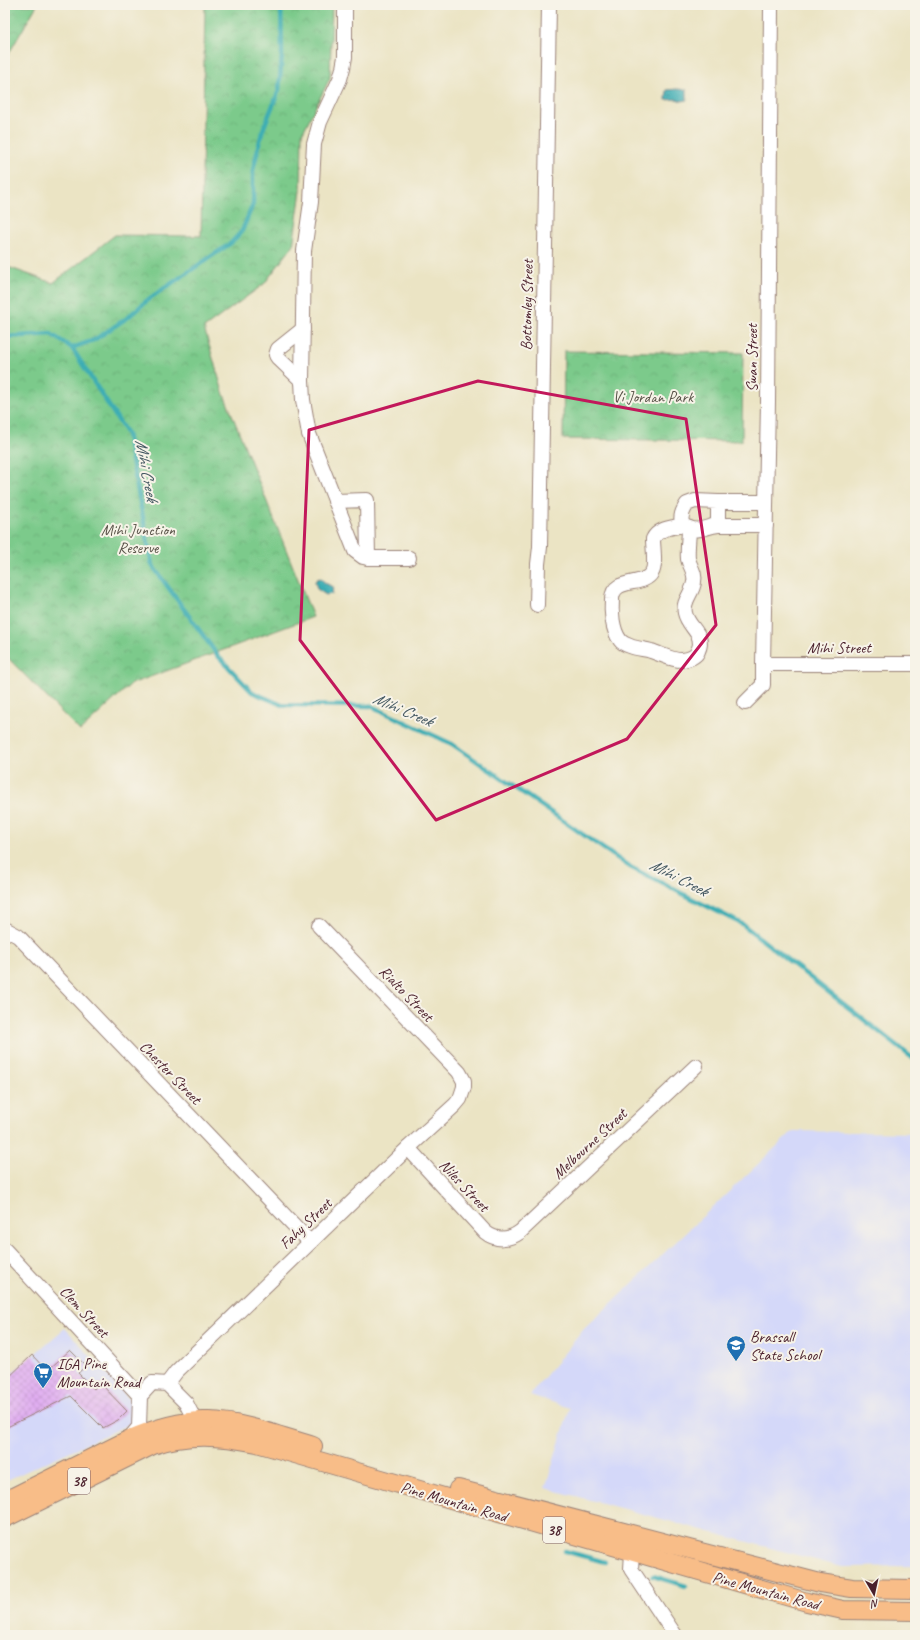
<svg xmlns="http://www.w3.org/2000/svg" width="920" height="1640" viewBox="0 0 920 1640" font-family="Caveat,sans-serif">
  <defs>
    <pattern id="park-crowns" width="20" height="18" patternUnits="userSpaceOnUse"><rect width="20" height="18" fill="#7bca8b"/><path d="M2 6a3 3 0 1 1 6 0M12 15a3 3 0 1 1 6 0" fill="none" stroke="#6cad78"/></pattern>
    <pattern id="water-ripples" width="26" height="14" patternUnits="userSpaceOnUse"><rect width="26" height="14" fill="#3cadb4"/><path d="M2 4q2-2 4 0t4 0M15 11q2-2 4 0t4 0" fill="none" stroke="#348c93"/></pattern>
    <pattern id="building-cross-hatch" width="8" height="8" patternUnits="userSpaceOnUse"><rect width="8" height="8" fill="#e0adf1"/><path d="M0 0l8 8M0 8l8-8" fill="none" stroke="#c294cf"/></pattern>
  </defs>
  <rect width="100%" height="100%" fill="#f7f3e8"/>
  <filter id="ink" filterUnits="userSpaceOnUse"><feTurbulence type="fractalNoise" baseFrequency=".025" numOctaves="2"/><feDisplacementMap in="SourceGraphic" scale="8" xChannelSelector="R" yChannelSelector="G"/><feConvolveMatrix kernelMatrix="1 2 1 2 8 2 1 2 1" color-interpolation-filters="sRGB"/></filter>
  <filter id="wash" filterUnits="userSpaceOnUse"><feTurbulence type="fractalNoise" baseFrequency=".012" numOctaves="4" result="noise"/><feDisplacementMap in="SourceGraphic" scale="16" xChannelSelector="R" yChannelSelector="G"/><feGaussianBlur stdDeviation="0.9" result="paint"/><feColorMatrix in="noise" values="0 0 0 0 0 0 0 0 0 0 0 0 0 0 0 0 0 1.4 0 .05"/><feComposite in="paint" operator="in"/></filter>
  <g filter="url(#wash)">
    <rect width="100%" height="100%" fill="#ebe4c4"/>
    <g fill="#d4d8f9">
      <path d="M 793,1131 L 915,1133 L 915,1566 L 842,1567 L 545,1488 L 570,1408 L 530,1395 L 584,1329 Z"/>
      <path d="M 65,1328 L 138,1409 L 136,1421 L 5,1481 L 5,1379 Z"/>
    </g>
    <g fill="url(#park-crowns)" stroke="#62745b">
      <path d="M 5,5 L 37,5 L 5,60 Z"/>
      <path d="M 205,5 L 332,5 L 330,78 L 302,134 L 301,191 L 293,246 L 264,284 L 204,328 L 223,392 L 313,617 L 131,684 L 80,731 L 5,655 L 5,266 L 53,283 L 115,235 L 201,236 Z"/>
      <path d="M 564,351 L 743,353 L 742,441 L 563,439 Z"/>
    </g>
    <g fill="url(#water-ripples)" stroke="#436670">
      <path d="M 677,89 L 687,90 L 687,100 L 682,101 L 676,99 L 666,100 L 667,90 Z"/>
      <path d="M 321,578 L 325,583 L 333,587 L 332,594 L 326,595 L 317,589 L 315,581 L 317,579 Z"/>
    </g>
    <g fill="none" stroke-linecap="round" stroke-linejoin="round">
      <g stroke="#3cadb4" stroke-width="4.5">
        <path d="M 5,337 L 51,334 L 72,348 L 127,434 L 152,565 L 218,656 L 252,692 L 282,705 L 371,706 L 452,744 L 630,867 L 742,924 L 915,1060"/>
        <path d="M 72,348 L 94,340 L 127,318 L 150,298 L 231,243 L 242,231 L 253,204 L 253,170 L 262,132 L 279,90 L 282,54 L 281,5"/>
        <path d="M 565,1551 L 605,1562"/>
        <path d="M 653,1576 L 686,1586"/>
      </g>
    </g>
    <g id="blocks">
      <path fill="url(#building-cross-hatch)" d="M 70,1350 L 86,1366 L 78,1373 L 94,1389 L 100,1383 L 127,1411 L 118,1420 L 103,1428 L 71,1396 L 5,1428 L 5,1381 L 32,1355 L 47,1371 Z"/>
    </g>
  </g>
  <g filter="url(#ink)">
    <use href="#blocks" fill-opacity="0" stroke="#9a8278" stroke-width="1"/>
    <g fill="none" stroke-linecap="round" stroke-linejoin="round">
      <defs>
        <g id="minor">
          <path d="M 345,5 L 345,57 L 343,68 L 340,79 L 320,122 L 314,144 L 311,202 L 304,251 L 302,381 L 303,400 L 309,434 L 355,551 L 363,557 L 368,558 L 409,558"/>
          <path d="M 302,381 L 278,358 L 276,355 L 278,349 L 303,329"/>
          <path d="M 335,501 L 367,500 L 368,558"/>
          <path d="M 718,502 L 766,502"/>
          <path d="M 683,525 C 672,528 658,528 653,539 C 653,547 656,566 652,572 C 644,588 613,576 612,599 C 611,611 612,630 620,640 C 622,643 627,645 630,646 C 637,649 645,649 651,651 C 661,654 673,661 683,660 C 689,659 696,657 698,651 C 706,634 688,628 685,613 C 682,601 693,593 694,582 C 696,573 690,567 688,559 C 687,549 689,538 689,528"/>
          <path d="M 718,525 L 718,502 L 695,501 L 687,504 C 683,510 679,517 683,525 C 699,534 703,527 718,525 L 766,525"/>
          <path d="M 537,605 L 538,564 L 540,547 L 549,5"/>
          <path d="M 763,664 L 915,664"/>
          <path d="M 745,703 L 763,685 L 763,664 L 768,402 L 771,5"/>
          <path d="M 5,929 L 18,936 L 310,1242"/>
          <path d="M 408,1148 L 485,1232 C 496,1241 509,1240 520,1232 L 696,1066"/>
          <path d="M 5,1250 L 140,1396"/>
          <path d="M 167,1384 L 176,1372 L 408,1148 L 455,1105 L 460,1099 L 464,1087 L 464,1081 L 459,1072 L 319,926"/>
          <path d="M 128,1440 L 139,1427 L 140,1396 L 152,1383 L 167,1384 L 186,1403 L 191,1413 L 194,1431"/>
          <path d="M 635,1542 L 632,1553 L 631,1569 L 675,1635"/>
        </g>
        <g id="major">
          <path d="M 458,1489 L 820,1583 L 852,1588 L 915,1589"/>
          <path d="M 5,1501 L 128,1440 C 153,1429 180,1420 208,1421 C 244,1422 279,1436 313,1446"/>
          <path d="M 5,1518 L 153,1445 C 188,1433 221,1436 257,1443 L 807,1602 L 843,1610 L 915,1611"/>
        </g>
      </defs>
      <use href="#minor" stroke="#9a8278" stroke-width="16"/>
      <use href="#major" stroke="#9a8278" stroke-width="20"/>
      <use href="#minor" stroke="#fff" stroke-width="14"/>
      <use href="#major" stroke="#f8bd88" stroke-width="18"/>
    </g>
  </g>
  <path fill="none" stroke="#c2185b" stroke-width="3" stroke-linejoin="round" d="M 478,381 L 686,419 L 716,625 L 627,739 L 436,820 L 300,640 L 309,430 Z"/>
  <defs>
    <symbol id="school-pin" viewBox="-11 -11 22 30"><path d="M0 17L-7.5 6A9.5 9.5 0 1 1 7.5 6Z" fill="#1f6fb2" stroke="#f7f3e8"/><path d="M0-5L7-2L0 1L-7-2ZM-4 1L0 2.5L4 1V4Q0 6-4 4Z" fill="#fff"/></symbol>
    <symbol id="supermarket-pin" viewBox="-11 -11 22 30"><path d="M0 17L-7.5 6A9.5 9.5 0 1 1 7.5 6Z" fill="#1f6fb2" stroke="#f7f3e8"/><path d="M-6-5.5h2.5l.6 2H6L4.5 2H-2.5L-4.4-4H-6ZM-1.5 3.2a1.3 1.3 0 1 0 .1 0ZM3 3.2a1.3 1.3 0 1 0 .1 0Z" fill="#fff"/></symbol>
  </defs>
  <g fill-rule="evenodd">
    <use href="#school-pin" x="725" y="1334" width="22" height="30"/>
    <use href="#supermarket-pin" x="32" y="1361" width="22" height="30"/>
  </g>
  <g text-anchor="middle" stroke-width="4" stroke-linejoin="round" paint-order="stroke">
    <g fill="#f7f3e8" stroke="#7e5f64" stroke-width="1">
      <rect x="68" y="1468" width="22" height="26" rx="3"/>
      <rect x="543" y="1517" width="22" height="26" rx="3"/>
    </g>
    <g font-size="15" font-weight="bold" fill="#4a1f2b">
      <text x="79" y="1486">38</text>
      <text x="554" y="1535">38</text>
    </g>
    <g font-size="16" fill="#4a1f2b" stroke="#f7f3e8">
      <text transform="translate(526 305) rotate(-89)" y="6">Bottomley Street</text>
      <text transform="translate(751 358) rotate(-90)" y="6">Swan Street</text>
      <text x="839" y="653">Mihi Street</text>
      <text transform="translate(407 993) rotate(46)" y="6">Rialto Street</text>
      <text transform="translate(171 1072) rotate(46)" y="6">Chester Street</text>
      <text transform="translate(589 1143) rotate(-43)" y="6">Melbourne Street</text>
      <text transform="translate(465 1185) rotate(47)" y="6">Niles Street</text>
      <text transform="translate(305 1223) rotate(-44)" y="6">Fahy Street</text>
      <text transform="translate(85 1311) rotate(47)" y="6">Clem Street</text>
      <text transform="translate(454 1501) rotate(16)" y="6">Pine Mountain Road</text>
      <text transform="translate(766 1590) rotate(15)" y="6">Pine Mountain Road</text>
    </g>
    <g font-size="16" fill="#595248" stroke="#f7f3e8">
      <text x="653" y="402">Vi Jordan Park</text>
      <text x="138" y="535">Mihi Junction<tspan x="138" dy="18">Reserve</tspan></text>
    </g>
    <g font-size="16" fill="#4a1f2b" stroke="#f7f3e8" text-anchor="start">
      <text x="750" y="1342">Brassall<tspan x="750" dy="18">State School</tspan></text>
      <text x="57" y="1369">IGA Pine<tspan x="57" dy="18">Mountain Road</tspan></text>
    </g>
    <g font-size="17" font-style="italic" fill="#445862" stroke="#f7f3e8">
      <text transform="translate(147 470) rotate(79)" y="6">Mihi Creek</text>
      <text transform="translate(403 709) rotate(23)" y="6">Mihi Creek</text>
      <text transform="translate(679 877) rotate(27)" y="6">Mihi Creek</text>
    </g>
  </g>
  <rect width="920" height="1640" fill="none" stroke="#f7f3e8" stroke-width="20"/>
  <g transform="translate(874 1594) rotate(171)" stroke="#f7f3e8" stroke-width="3" paint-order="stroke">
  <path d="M0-3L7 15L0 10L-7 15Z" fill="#4a1f2b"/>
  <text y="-6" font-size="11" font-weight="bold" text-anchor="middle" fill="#4a1f2b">N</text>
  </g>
</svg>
